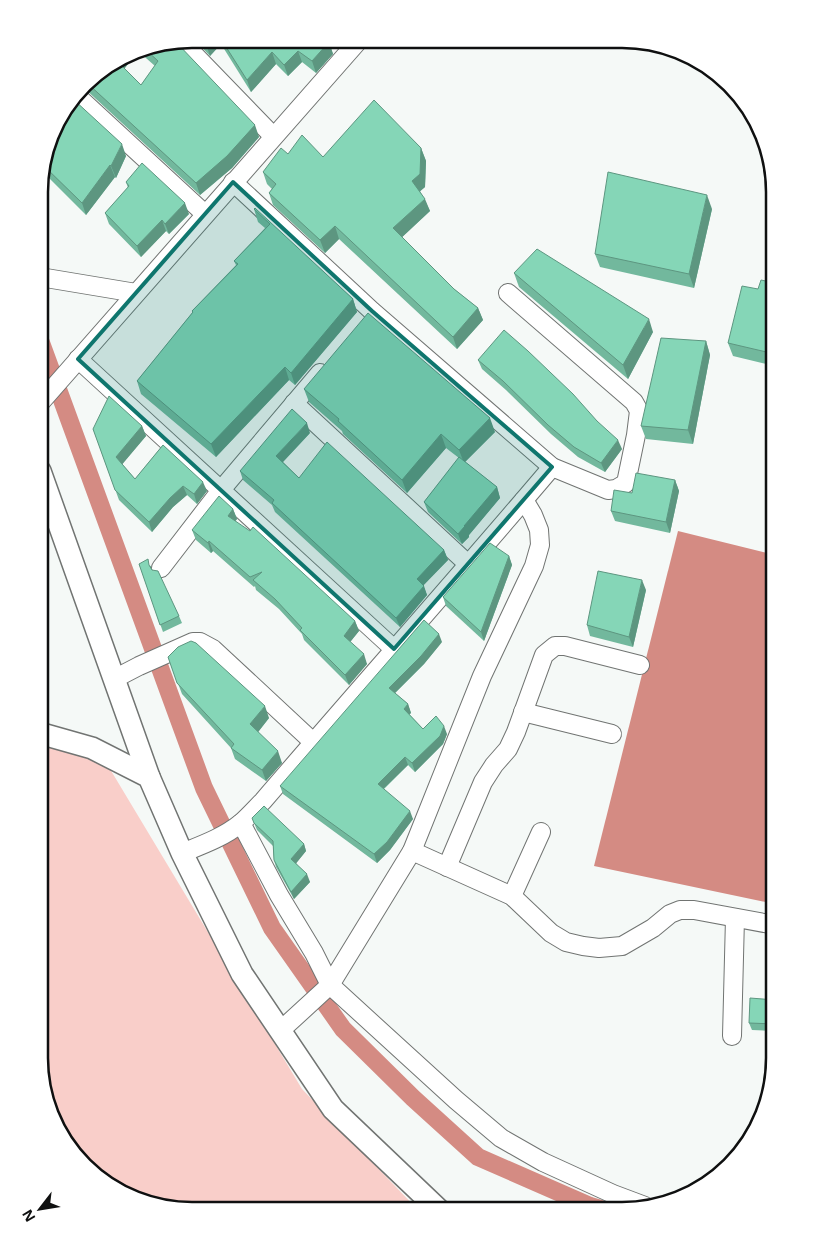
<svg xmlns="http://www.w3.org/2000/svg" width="814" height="1249" viewBox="0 0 814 1249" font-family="'Open Sans',sans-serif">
  <rect width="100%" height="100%" fill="#f5f9f7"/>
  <path fill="#f9cec9" d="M 39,738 L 101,754 L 302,1089 L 418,1210 L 172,1209 L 99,1179 L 50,1116 L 39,1058 Z"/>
  <path fill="#d48b83" d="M 678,531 L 775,555 L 775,904 L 594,866 Z"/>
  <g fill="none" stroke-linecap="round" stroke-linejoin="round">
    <path stroke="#d48b83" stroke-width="18" d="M 40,340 L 204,788 L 272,928 L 343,1029 L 413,1098 L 478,1157 L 590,1206 L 604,1210"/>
    <defs>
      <g id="minor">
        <path d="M 181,41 L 273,136"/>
        <path d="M 76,95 L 205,214"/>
        <path d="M 233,182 L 372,311 L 552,467 L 608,490 L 616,489 L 626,483 L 636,435 L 639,411 L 634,402 L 508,293"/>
        <path d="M 40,277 L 136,293"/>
        <path d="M 78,359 L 394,649"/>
        <path d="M 40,403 L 360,39"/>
        <path d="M 294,403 L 469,565"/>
        <path d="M 161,568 L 221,490 L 320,373"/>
        <path d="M 114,679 L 139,666 L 193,642 L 200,642 L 213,649 L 313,742"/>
        <path d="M 523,712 L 612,734"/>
        <path d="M 241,823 L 279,895 L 314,953 L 330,985 L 456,1100 L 501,1138 L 543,1162 L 613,1194 L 645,1206"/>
        <path d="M 412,851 L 512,896 L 551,933 L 566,942 L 583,946 L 599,948 L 622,946 L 653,928 L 670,914 L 680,910 L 694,910 L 775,925"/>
        <path d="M 182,853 C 202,845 224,837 241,823 C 249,816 256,808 263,801 C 359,689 457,579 552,467"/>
        <path d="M 447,867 L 483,782 L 494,765 L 508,749 L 516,732 L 544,655 L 555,646 L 565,646 L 640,665"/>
        <path d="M 512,896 L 541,832"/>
        <path d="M 280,1031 L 330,985 L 412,851 L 482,676 L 534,566 L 540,545 L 539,530 L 533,515 L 524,500"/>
        <path d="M 732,1036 L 735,918"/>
      </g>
      <g id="tertiary">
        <path d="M 40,471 L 149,777"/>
        <path d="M 39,733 L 92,748 L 149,777 L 182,853 L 242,974 L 333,1109 L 439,1210"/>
      </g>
    </defs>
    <use href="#minor" stroke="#717472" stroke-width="20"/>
    <use href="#tertiary" stroke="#717472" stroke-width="24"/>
    <use href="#minor" stroke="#fff" stroke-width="18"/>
    <use href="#tertiary" stroke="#fff" stroke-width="21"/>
  </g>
  <g fill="#72b89d" fill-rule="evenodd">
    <path d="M 194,39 L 326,39 L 329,42 L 333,54 L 316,73 L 302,62 L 288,76 L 276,64 L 251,92 L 221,44 L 210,56 Z"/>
    <path d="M 176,42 L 259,137 L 232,168 L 200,195 L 83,87 L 90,77 L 133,50 ZM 138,51 L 155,66 L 141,85 L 124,69 Z"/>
    <path d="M 55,124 L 126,156 L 116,178 L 115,177 L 86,215 L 46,175 L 42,165 L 43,161 L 47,158 L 45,156 Z"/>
    <path d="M 421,148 L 426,161 L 425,187 L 420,191 L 430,211 L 402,237 L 454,289 L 478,308 L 483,320 L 457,349 L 339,239 L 325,253 L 273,205 L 269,193 L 272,189 L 267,184 L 263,172 L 288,154 L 323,157 Z"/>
    <path d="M 126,182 L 189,214 L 169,234 L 166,231 L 141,257 L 109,224 L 105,213 L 128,188 Z"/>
    <path d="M 254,209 L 353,299 L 357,312 L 295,385 L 289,380 L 216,457 L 141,394 L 137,381 L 193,312 L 192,311 L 236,265 L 234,261 L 265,228 L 258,222 Z"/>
    <path d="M 712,209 L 694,288 L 600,267 L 595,254 Z"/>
    <path d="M 514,273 L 653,332 L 628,379 L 519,287 Z"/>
    <path d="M 775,283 L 775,366 L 733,356 L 728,343 Z"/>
    <path d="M 706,341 L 710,355 L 693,444 L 646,439 L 641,426 Z"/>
    <path d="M 478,360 L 622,449 L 605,472 L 578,457 L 551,434 L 506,390 L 482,369 Z"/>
    <path d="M 304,389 L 495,432 L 465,462 L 497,487 L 500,498 L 469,535 L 469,537 L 462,544 L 428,512 L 424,502 L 459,458 L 446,448 L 407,493 L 343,434 L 342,431 L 309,402 Z"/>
    <path d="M 142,426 L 146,436 L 122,464 L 135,479 L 163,445 L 207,491 L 197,504 L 187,495 L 173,507 L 152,532 L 119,500 L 93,429 Z"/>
    <path d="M 310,433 L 283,462 L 299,478 L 444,550 L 448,560 L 423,585 L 427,595 L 400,627 L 275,512 L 272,505 L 243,480 L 240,471 Z"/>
    <path d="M 675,480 L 679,491 L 670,533 L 615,521 L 611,511 L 632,493 Z"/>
    <path d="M 233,509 L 237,519 L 235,521 L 355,621 L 359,631 L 350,642 L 367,664 L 349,685 L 304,640 L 302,634 L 279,609 L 256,590 L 255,586 L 254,587 L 213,551 L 211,553 L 196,540 L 192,530 Z"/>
    <path d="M 509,556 L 512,565 L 484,641 L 446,606 L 443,597 Z"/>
    <path d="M 139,564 L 151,566 L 151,568 L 179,616 L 182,623 L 163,632 Z"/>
    <path d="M 646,590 L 633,647 L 590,636 L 587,625 Z"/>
    <path d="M 442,642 L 424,664 L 395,693 L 408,704 L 411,713 L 409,714 L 423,729 L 447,734 L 443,744 L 415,772 L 408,765 L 384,789 L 413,819 L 390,850 L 377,863 L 283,794 L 280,786 Z"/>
    <path d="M 168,657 L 269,718 L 258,732 L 282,763 L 266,781 L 235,759 L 231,748 L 182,694 Z"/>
    <path d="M 252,818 L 304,844 L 306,851 L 296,863 L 310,882 L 294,899 L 276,867 L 274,860 L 273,846 L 257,830 Z"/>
    <path d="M 775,1000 L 775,1031 L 752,1030 L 749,1023 Z"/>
  </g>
  <g fill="#5d9680">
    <path d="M 210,39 L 219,39 L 221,44 L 210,56 L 206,44 Z"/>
    <path d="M 329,42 L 333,54 L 316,73 L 312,61 Z"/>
    <path d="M 138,49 L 138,51 L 121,73 L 117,61 L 133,50 Z"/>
    <path d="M 298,51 L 302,62 L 288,76 L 284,65 Z"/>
    <path d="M 272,52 L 276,64 L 251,92 L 247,80 Z"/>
    <path d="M 255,125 L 259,137 L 232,168 L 200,195 L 196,183 Z"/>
    <path d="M 122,144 L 126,156 L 116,178 L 111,166 Z"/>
    <path d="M 421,148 L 426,161 L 425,187 L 417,194 L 412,181 Z"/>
    <path d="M 110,165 L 115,177 L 86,215 L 82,203 Z"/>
    <path d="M 707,195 L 712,209 L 694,288 L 689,274 Z"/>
    <path d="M 425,199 L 430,211 L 398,241 L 393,228 Z"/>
    <path d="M 185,203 L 189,214 L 169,234 L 165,224 Z"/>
    <path d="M 162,220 L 166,231 L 141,257 L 137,246 Z"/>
    <path d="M 335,226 L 339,239 L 325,253 L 320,240 Z"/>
    <path d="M 353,299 L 357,312 L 295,385 L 291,373 Z"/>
    <path d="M 478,308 L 483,320 L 457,349 L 453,337 Z"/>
    <path d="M 649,319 L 653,332 L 628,379 L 623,365 Z"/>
    <path d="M 706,341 L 710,355 L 693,444 L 688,430 Z"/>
    <path d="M 285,367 L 289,380 L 216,457 L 211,444 Z"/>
    <path d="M 490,418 L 495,432 L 464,463 L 459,450 Z"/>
    <path d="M 307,423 L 310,433 L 280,465 L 276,456 Z"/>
    <path d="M 142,426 L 146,436 L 120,467 L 116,457 Z"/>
    <path d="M 441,434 L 446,448 L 407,493 L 402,480 Z"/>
    <path d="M 618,440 L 622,449 L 605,472 L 601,463 Z"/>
    <path d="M 675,480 L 679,491 L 670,533 L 666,522 Z"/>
    <path d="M 203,482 L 207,491 L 197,504 L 194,494 Z"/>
    <path d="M 183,486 L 187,495 L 173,507 L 152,532 L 149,522 L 170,498 Z"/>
    <path d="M 497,487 L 500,498 L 469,535 L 469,537 L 462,544 L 458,534 L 464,526 Z"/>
    <path d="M 233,509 L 237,519 L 232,526 L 228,516 Z"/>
    <path d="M 209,541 L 213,551 L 211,553 L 208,543 Z"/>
    <path d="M 444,550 L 448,560 L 420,589 L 417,579 Z"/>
    <path d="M 509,556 L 512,565 L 484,641 L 481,632 Z"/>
    <path d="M 642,580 L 646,590 L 633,647 L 629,637 Z"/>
    <path d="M 424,586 L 427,595 L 400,627 L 396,618 Z"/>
    <path d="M 355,621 L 359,631 L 347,646 L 344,636 Z"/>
    <path d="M 439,634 L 442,642 L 424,664 L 392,696 L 389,688 Z"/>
    <path d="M 364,654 L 367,664 L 349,685 L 345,675 Z"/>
    <path d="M 408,704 L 411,713 L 407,717 L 404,709 Z"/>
    <path d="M 265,706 L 269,718 L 255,736 L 250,724 Z"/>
    <path d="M 444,726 L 447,734 L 443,744 L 415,772 L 412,763 Z"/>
    <path d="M 278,751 L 282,763 L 266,781 L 262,770 Z"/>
    <path d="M 405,757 L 408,765 L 380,792 L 378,784 Z"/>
    <path d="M 410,811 L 413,819 L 390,850 L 377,863 L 374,854 Z"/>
    <path d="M 304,844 L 306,851 L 294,866 L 291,859 Z"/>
    <path d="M 307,874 L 310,882 L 294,899 L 291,892 Z"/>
  </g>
  <g fill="#85d6b7" stroke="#5d9680">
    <path d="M 201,39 L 210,39 L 206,44 Z"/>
    <path d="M 221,39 L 326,39 L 329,42 L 312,61 L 298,51 L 284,65 L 272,52 L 247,80 Z"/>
    <path d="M 176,42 L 255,125 L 227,156 L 196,183 L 86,82 L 90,77 L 118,60 L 117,61 L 141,85 L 158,61 L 144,48 Z"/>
    <path d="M 73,99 L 122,144 L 111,166 L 110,165 L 82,203 L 42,164 L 43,161 L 50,154 L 47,150 L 55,124 Z"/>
    <path d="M 374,100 L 421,148 L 420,174 L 412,181 L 425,199 L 393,228 L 454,289 L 478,308 L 453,337 L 335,226 L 320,240 L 269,193 L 276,184 L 263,172 L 281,148 L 288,154 L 302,135 L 323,157 Z"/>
    <path d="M 142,163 L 185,203 L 165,224 L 162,220 L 137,246 L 105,213 L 129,186 L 126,182 Z"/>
    <path d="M 608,172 L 707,195 L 689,274 L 595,254 Z"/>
    <path d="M 255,208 L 353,299 L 291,373 L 285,367 L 211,444 L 137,381 L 193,312 L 192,311 L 238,264 L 234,261 L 270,224 L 254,209 Z"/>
    <path d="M 537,249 L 649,319 L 623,365 L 514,273 Z"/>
    <path d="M 761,280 L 775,283 L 775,354 L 728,343 L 742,286 L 758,289 Z"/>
    <path d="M 368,313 L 490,418 L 459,450 L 441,434 L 402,480 L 338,421 L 339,419 L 304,389 Z"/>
    <path d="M 504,330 L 528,351 L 573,394 L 597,421 L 618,440 L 601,463 L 574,447 L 548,425 L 503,381 L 478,360 Z"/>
    <path d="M 661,338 L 706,341 L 688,430 L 641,426 Z"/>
    <path d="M 109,396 L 142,426 L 116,457 L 135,479 L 163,445 L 203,482 L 194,494 L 183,486 L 170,498 L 149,522 L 115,490 L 93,429 Z"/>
    <path d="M 292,409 L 307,423 L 276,456 L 299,478 L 327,442 L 444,550 L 417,579 L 424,586 L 396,618 L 272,503 L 274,500 L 240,471 Z"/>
    <path d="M 459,457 L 497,487 L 464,526 L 465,526 L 458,534 L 424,502 Z"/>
    <path d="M 636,473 L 675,480 L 666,522 L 611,511 L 614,490 L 632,493 Z"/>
    <path d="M 219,496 L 233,509 L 228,516 L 250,531 L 253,527 L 355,621 L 344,636 L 364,654 L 345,675 L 300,630 L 302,628 L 275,599 L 253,580 L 262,572 L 250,577 L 209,541 L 208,543 L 192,530 Z"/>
    <path d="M 490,543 L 509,556 L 481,632 L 443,597 Z"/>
    <path d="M 148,559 L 149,565 L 152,570 L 158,571 L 179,616 L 160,625 L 139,564 Z"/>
    <path d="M 598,571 L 642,580 L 629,637 L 587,625 Z"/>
    <path d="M 424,620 L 439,634 L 421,656 L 389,688 L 408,704 L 404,709 L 423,729 L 436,716 L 444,726 L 440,736 L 412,763 L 405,757 L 378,784 L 410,811 L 387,842 L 374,854 L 280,786 Z"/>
    <path d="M 191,641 L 196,643 L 265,706 L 250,724 L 278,751 L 262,770 L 231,748 L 234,744 L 177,683 L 168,657 L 178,647 Z"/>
    <path d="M 264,806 L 304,844 L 291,859 L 307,874 L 291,892 L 274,860 L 273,841 L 254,823 L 252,818 Z"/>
    <path d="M 750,998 L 775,1000 L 775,1024 L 749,1023 Z"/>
  </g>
  <path fill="#0f766e" fill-opacity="0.2" stroke="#0f766e" stroke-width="4" stroke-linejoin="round" d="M 233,182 L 372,311 L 552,467 L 394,649 L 78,359 Z"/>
  <path d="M0 0H814V1249H0ZM192 48H622A144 144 0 0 1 766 192V1058A144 144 0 0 1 622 1202H192A144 144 0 0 1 48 1058V192A144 144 0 0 1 192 48Z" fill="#fff" fill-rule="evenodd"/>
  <path fill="none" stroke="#0f1010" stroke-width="2.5" d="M192 48H622A144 144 0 0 1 766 192V1058A144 144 0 0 1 622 1202H192A144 144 0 0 1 48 1058V192A144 144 0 0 1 192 48Z"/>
  <g transform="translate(40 1209) rotate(239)" stroke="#ffffff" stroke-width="4" paint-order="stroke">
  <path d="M0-4L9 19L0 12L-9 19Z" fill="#0f1010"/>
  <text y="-8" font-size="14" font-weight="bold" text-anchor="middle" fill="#0f1010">N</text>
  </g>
</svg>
